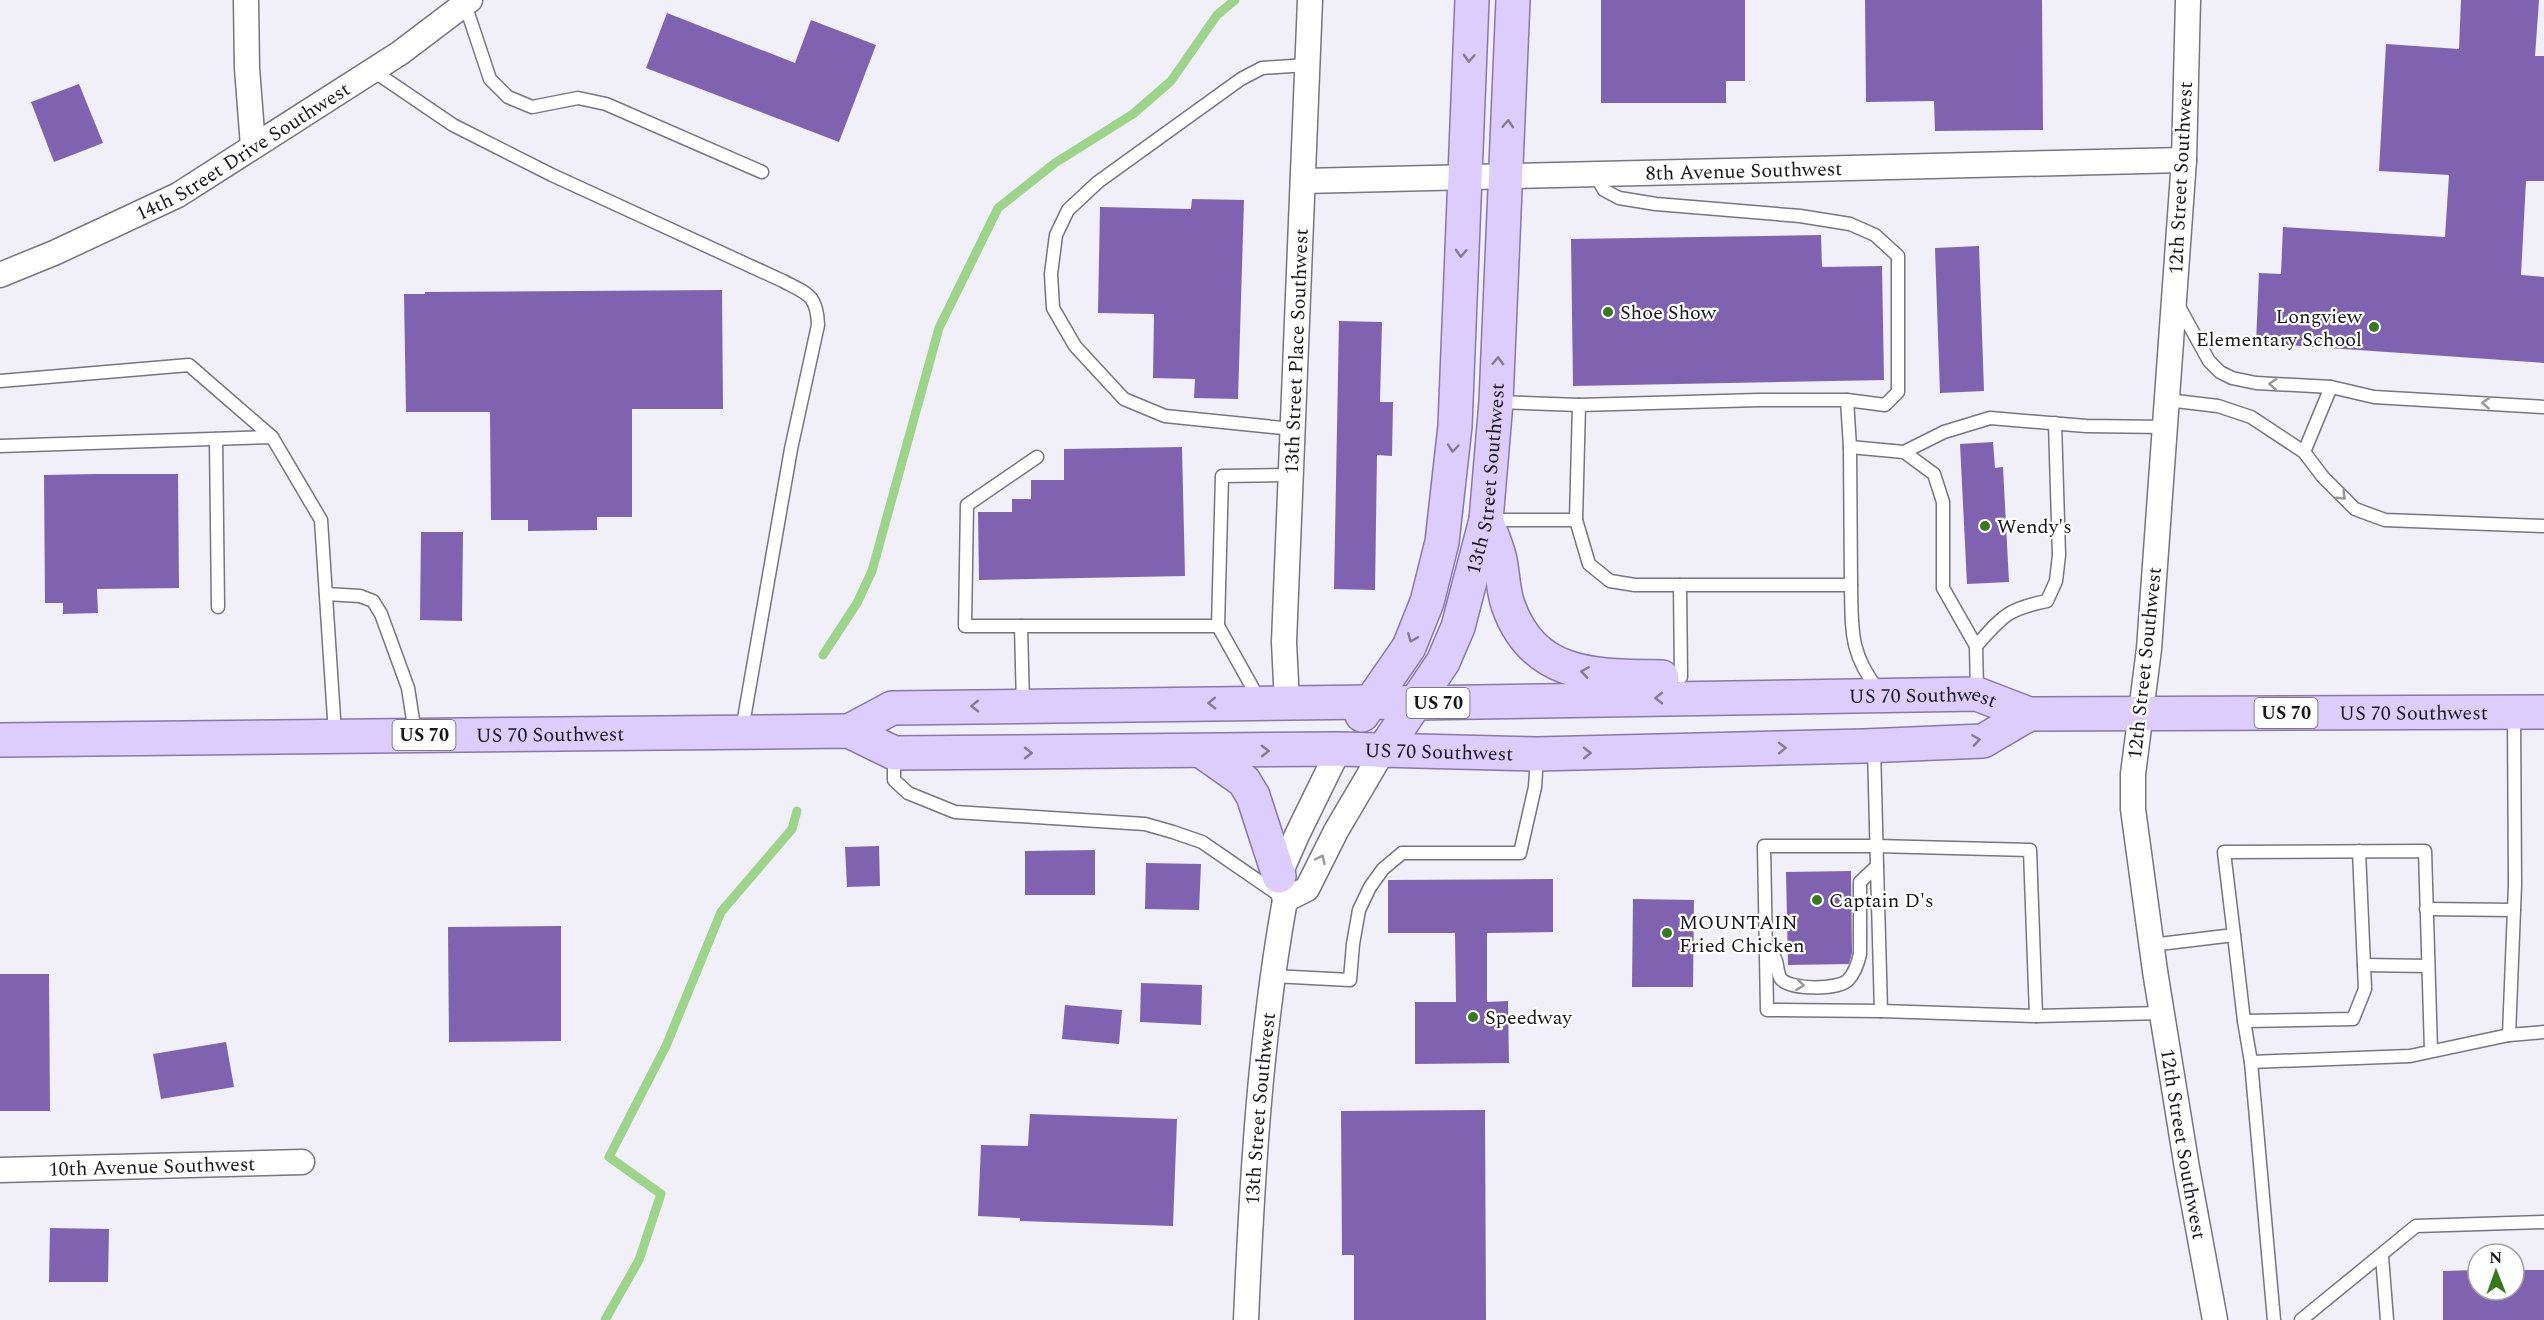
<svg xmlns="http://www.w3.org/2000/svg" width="2544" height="1320" viewBox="0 0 2544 1320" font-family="Spectral,serif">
  <rect width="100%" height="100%" fill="#f1eff7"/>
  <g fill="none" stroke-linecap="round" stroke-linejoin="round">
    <g stroke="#9cd589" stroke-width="9">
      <path d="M 823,655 L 857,603 L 872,571 L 939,328 L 998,208 L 1055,163 L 1133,114 L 1171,81 L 1217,15 L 1235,0"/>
      <path d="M 605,1320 L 639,1260 L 661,1194 L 609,1157 L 666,1046 L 721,912 L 792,829 L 797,811"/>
    </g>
  </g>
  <g fill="#7f63b0">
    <path d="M 1601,0 L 1745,0 L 1745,81 L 1726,81 L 1726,103 L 1601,103 Z"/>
    <path d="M 1865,0 L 2042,0 L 2043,130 L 1935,131 L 1934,101 L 1866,102 Z"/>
    <path d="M 2461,0 L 2539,0 L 2535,56 L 2544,56 L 2544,181 L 2526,181 L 2521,275 L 2544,277 L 2544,363 L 2256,343 L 2259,273 L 2281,274 L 2283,227 L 2445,237 L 2449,175 L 2379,171 L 2386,44 L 2459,49 Z"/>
    <path d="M 667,13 L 795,63 L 811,20 L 876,45 L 839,142 L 646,68 Z"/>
    <path d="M 79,84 L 103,143 L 54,162 L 31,102 Z"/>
    <path d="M 1192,199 L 1244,200 L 1238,399 L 1194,398 L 1195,379 L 1153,378 L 1154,314 L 1098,313 L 1100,207 L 1191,209 Z"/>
    <path d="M 1821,235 L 1822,267 L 1882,266 L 1884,380 L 1573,386 L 1571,239 Z"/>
    <path d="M 1979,246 L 1984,391 L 1940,393 L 1935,248 Z"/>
    <path d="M 722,290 L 723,409 L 632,409 L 632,517 L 597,517 L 597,530 L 528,531 L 528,520 L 491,520 L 490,412 L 406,412 L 404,294 L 425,294 L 425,292 Z"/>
    <path d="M 1339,321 L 1382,322 L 1380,402 L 1393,402 L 1392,456 L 1377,455 L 1375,590 L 1334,589 Z"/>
    <path d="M 1993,442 L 1995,468 L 2003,467 L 2009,582 L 1967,584 L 1960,444 Z"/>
    <path d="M 1182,447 L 1185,576 L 979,580 L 978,512 L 1012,512 L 1012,499 L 1031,499 L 1031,480 L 1064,480 L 1064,449 Z"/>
    <path d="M 96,474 L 178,474 L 179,588 L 97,589 L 98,613 L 63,614 L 63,603 L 45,603 L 44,475 Z"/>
    <path d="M 421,532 L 463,532 L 462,621 L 420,620 Z"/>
    <path d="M 879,846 L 880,886 L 847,887 L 845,847 Z"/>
    <path d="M 1095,850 L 1095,895 L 1025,895 L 1025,851 Z"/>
    <path d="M 1146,863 L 1201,864 L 1199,910 L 1145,909 Z"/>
    <path d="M 1851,871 L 1852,953 L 1849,964 L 1788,965 L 1786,872 Z"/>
    <path d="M 1553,879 L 1553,932 L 1487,933 L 1487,1002 L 1508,1001 L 1509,1063 L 1415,1064 L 1415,1002 L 1456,1002 L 1455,933 L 1388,933 L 1388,880 Z"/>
    <path d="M 1633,899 L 1694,900 L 1693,987 L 1632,987 Z"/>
    <path d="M 561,926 L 561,1041 L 449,1042 L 448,927 Z"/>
    <path d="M 0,974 L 49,974 L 50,1111 L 0,1111 Z"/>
    <path d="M 1141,983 L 1202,985 L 1201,1025 L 1140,1022 Z"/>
    <path d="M 1065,1005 L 1122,1010 L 1119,1044 L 1062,1039 Z"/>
    <path d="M 226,1042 L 234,1087 L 161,1099 L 153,1054 Z"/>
    <path d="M 1485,1110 L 1486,1320 L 1354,1320 L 1354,1255 L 1342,1255 L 1341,1111 Z"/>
    <path d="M 1030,1114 L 1177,1119 L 1173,1226 L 1020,1221 L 1020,1218 L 978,1216 L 981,1145 L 1028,1146 Z"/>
    <path d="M 50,1228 L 109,1229 L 108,1282 L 49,1282 Z"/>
    <path d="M 2478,1270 L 2478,1290 L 2514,1290 L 2514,1270 L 2544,1270 L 2544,1320 L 2443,1320 L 2443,1271 Z"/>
  </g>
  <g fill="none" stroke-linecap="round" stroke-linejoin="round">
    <defs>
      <g id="service">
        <path d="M 465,4 L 490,79 L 508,97 L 532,107 L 578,98 L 606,104 L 762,172"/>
        <path d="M 372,70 L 453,125 L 552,175 L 783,281 C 808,294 817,295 818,325 L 791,449 L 742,730"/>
        <path d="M 1595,174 L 1604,190 L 1619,198 L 1656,204 L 1800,216 L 1850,224 L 1875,235 L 1898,256 L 1898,392 L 1885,405 L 1847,400"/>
        <path d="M 2177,303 L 2209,361 L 2220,372 L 2232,378 L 2256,383 L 2331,387 L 2374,397 L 2544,407"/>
        <path d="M 0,381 L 189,365 L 272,437"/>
        <path d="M 2167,400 L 2218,406 L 2251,417 L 2304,452 L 2323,477 L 2355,509 L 2385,520 L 2544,526"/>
        <path d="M 1496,402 L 1579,405"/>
        <path d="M 1293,429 L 1165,416 L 1124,399 L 1075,346 L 1053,308 L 1051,274 L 1056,235 L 1068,210 L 1098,182 L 1241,79 L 1262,68 L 1307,65"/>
        <path d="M 216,439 L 218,607"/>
        <path d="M 0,446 L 272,437 L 321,520 L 335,734"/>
        <path d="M 1850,447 L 1904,452 L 1934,474 L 1943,502 L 1943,588 L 1976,646 L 1977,692"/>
        <path d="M 1904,452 L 1944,432 L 1990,418 L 2086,426 L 2165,427"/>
        <path d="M 2304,452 L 2331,387"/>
        <path d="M 1488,520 L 1576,520 L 1589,564 L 1610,581 L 1635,585 L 1851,585 C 1852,630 1849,653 1879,691"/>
        <path d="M 1576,520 L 1579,405 L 1759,400 L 1847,400 L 1850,447 L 1851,585"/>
        <path d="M 1680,585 L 1681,677"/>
        <path d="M 326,594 L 360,596 L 373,601 L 381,614 L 408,688 L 415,733"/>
        <path d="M 1021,626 L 965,626 L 967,505 L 1037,457"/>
        <path d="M 1218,626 L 1260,701"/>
        <path d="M 1976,646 C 2003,616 2007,609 2047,601 L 2056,581 L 2059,555 L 2055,423"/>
        <path d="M 1023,705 L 1021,626 L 1218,626 L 1222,476 L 1291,475"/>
        <path d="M 2514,714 L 2515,885 L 2509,1035 L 2544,1032"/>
        <path d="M 1874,747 L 1877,866 L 1881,1011 L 1767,1010 L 1764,846 L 1876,846 L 2030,850 L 2036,1016 L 2162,1013"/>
        <path d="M 894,753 L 894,780 L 908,793 L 955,812 L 1145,824 L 1173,832 L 1202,842 L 1279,895"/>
        <path d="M 2426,909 L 2514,910"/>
        <path d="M 2234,935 L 2224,852 L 2425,851 L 2431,1050"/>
        <path d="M 1766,945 C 1769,950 1774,955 1776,961 C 1778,967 1777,973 1781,979 C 1791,990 1838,990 1848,980 C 1855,973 1858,963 1860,954 L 1860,882 L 1877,866"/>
        <path d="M 2151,945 L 2234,935 L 2244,1021 L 2251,1062 L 2410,1056 L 2509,1035"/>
        <path d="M 2364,965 L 2427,966"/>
        <path d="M 1273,976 L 1350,980 L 1353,944 L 1359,910 L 1370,887 L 1383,869 L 1402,853 L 1520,853 L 1535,787 L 1537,757"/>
        <path d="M 1881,1011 L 2036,1016"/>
        <path d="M 2244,1021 L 2353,1019 L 2365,989 L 2359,851"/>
        <path d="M 2251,1062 L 2274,1320"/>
        <path d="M 2382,1256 L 2387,1320"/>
        <path d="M 2301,1320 L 2416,1226 L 2544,1222"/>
      </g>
      <g id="minor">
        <path d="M 246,0 L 247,68 L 253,146"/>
        <path id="s1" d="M 2188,0 L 2184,160 L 2149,649 L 2133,774 L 2133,809 L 2155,971 L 2187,1168 L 2215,1320"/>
        <path id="s2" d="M 1303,181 L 2184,160"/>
        <path id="s3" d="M 0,275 L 54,253 L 178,195 L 400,53 L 470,0"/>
        <path id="s4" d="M 1287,703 L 1284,642 L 1310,0"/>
        <path d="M 1285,900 L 1307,889 L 1336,831 L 1383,751"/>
        <path id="s5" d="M 0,1170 L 302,1162"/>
        <path id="s6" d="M 1246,1320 C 1252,1179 1260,1039 1285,900 L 1279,876 L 1297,835 L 1339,749"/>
      </g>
      <g id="primary">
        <path d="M 1486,520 C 1491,533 1497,546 1500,560 C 1503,575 1503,590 1508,605 C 1534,679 1597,676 1662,677"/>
        <path d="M 1362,715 L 1409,647 L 1427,602 L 1442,542 L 1455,426 L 1472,0"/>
        <path id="s7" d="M 849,731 L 892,708 L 1371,702 L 1415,703 L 1977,694 L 2029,714 L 2544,712"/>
        <path id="s8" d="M 0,740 L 849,731 L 894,753 L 1339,749 L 1537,754 L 1864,746 L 1983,741 L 2029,714"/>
        <path id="s9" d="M 1383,751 L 1443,662 L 1458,627 L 1486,520 L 1496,402 L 1513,0"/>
        <path d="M 1203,752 L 1244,781 L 1253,796 L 1279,876"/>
      </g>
    </defs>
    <use href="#service" stroke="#77757d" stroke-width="15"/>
    <use href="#minor" stroke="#77757d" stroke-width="27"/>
    <use href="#primary" stroke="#8877ab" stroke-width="36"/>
    <use href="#service" stroke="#fff" stroke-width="12"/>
    <use href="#minor" stroke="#fff" stroke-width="24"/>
    <use href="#primary" stroke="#dccdfc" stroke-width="33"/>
  </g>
  <defs><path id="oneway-chevron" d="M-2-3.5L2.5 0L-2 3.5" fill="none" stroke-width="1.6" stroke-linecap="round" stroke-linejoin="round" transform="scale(1.5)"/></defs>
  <g stroke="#837b96">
    <use href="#oneway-chevron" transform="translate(1469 58) rotate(93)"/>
    <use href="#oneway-chevron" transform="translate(1508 124) rotate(-87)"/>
    <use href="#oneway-chevron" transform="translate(1461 253) rotate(92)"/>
    <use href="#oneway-chevron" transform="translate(1498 361) rotate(-88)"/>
    <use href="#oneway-chevron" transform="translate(1453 448) rotate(95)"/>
    <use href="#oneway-chevron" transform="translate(1412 638) rotate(112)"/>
    <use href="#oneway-chevron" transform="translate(1585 672) rotate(-171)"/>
    <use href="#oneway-chevron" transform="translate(1659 698) rotate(179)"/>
    <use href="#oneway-chevron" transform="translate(1212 703) rotate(179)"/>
    <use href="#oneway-chevron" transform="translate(975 706) rotate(179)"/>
    <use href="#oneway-chevron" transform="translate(1976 740) rotate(-8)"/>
    <use href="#oneway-chevron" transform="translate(1782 748) rotate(-1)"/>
    <use href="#oneway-chevron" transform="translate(1265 751) rotate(-1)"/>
    <use href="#oneway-chevron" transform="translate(1028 753)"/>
    <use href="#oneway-chevron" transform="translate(1587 753) rotate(-1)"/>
  </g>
  <g stroke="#979698">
    <use href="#oneway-chevron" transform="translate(2273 384) rotate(-177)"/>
    <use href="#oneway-chevron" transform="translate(2486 403) rotate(-177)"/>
    <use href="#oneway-chevron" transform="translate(2342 496) rotate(44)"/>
    <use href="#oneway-chevron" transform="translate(1321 859) rotate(-65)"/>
    <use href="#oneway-chevron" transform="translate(1800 985) rotate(7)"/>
  </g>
  <g fill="#387a1a" stroke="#fff" stroke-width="2">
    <circle cx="1608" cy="312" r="6"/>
    <circle cx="2374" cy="327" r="6"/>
    <circle cx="1985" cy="526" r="6"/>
    <circle cx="1817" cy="900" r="6"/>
    <circle cx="1667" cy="933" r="6"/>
    <circle cx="1473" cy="1017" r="6"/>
  </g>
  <g text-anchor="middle" stroke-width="4.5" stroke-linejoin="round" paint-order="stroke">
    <g fill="#fff" stroke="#5d5c5e" stroke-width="1.5">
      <rect x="1406.5" y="688" width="63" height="30" rx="4.5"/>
      <rect x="2254.5" y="698" width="63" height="30" rx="4.5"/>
      <rect x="392.5" y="720" width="63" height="30" rx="4.5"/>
    </g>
    <g font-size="18" font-weight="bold" fill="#171619">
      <text x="1438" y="709">US 70</text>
      <text x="2286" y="719">US 70</text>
      <text x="424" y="741">US 70</text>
    </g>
    <g font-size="20" fill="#171619" stroke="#fff">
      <text dy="7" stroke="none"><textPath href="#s3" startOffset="273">14th Street Drive Southwest</textPath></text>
      <text dy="7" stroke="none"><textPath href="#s2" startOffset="441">8th Avenue Southwest</textPath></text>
      <text transform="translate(2180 178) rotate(-87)" y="7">12th Street Southwest</text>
      <text dy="7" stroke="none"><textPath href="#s4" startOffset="352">13th Street Place Southwest</textPath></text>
      <text dy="7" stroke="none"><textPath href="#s9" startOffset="297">13th Street Southwest</textPath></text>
      <text transform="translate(2144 663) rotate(-84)" y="7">12th Street Southwest</text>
      <text dy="7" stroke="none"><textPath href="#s7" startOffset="1080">US 70 Southwest</textPath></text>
      <text dy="7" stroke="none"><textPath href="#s7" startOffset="1574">US 70 Southwest</textPath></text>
      <text dy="7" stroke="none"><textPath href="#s8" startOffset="550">US 70 Southwest</textPath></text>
      <text dy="7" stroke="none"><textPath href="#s8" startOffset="1444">US 70 Southwest</textPath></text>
      <text dy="7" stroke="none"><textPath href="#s6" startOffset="212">13th Street Southwest</textPath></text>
      <text dy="7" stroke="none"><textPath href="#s1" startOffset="1150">12th Street Southwest</textPath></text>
      <text dy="7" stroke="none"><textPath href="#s5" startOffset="152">10th Avenue Southwest</textPath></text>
    </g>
    <g font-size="20" fill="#171619" stroke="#fff" text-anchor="start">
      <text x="1620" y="319">Shoe Show</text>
      <text x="2362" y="323" text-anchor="end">Longview<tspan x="2362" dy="23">Elementary School</tspan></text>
      <text x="1997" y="533">Wendy's</text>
      <text x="1829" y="907">Captain D's</text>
      <text x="1679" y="929">MOUNTAIN<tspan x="1679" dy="23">Fried Chicken</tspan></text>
      <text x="1485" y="1024">Speedway</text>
    </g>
  </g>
  <g transform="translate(2496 1272) rotate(359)"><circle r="28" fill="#ffffff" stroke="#a2a2a3" stroke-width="1.5"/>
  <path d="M0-4.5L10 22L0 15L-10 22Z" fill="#387a1a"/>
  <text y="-9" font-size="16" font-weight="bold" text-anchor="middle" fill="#171619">N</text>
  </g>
</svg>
